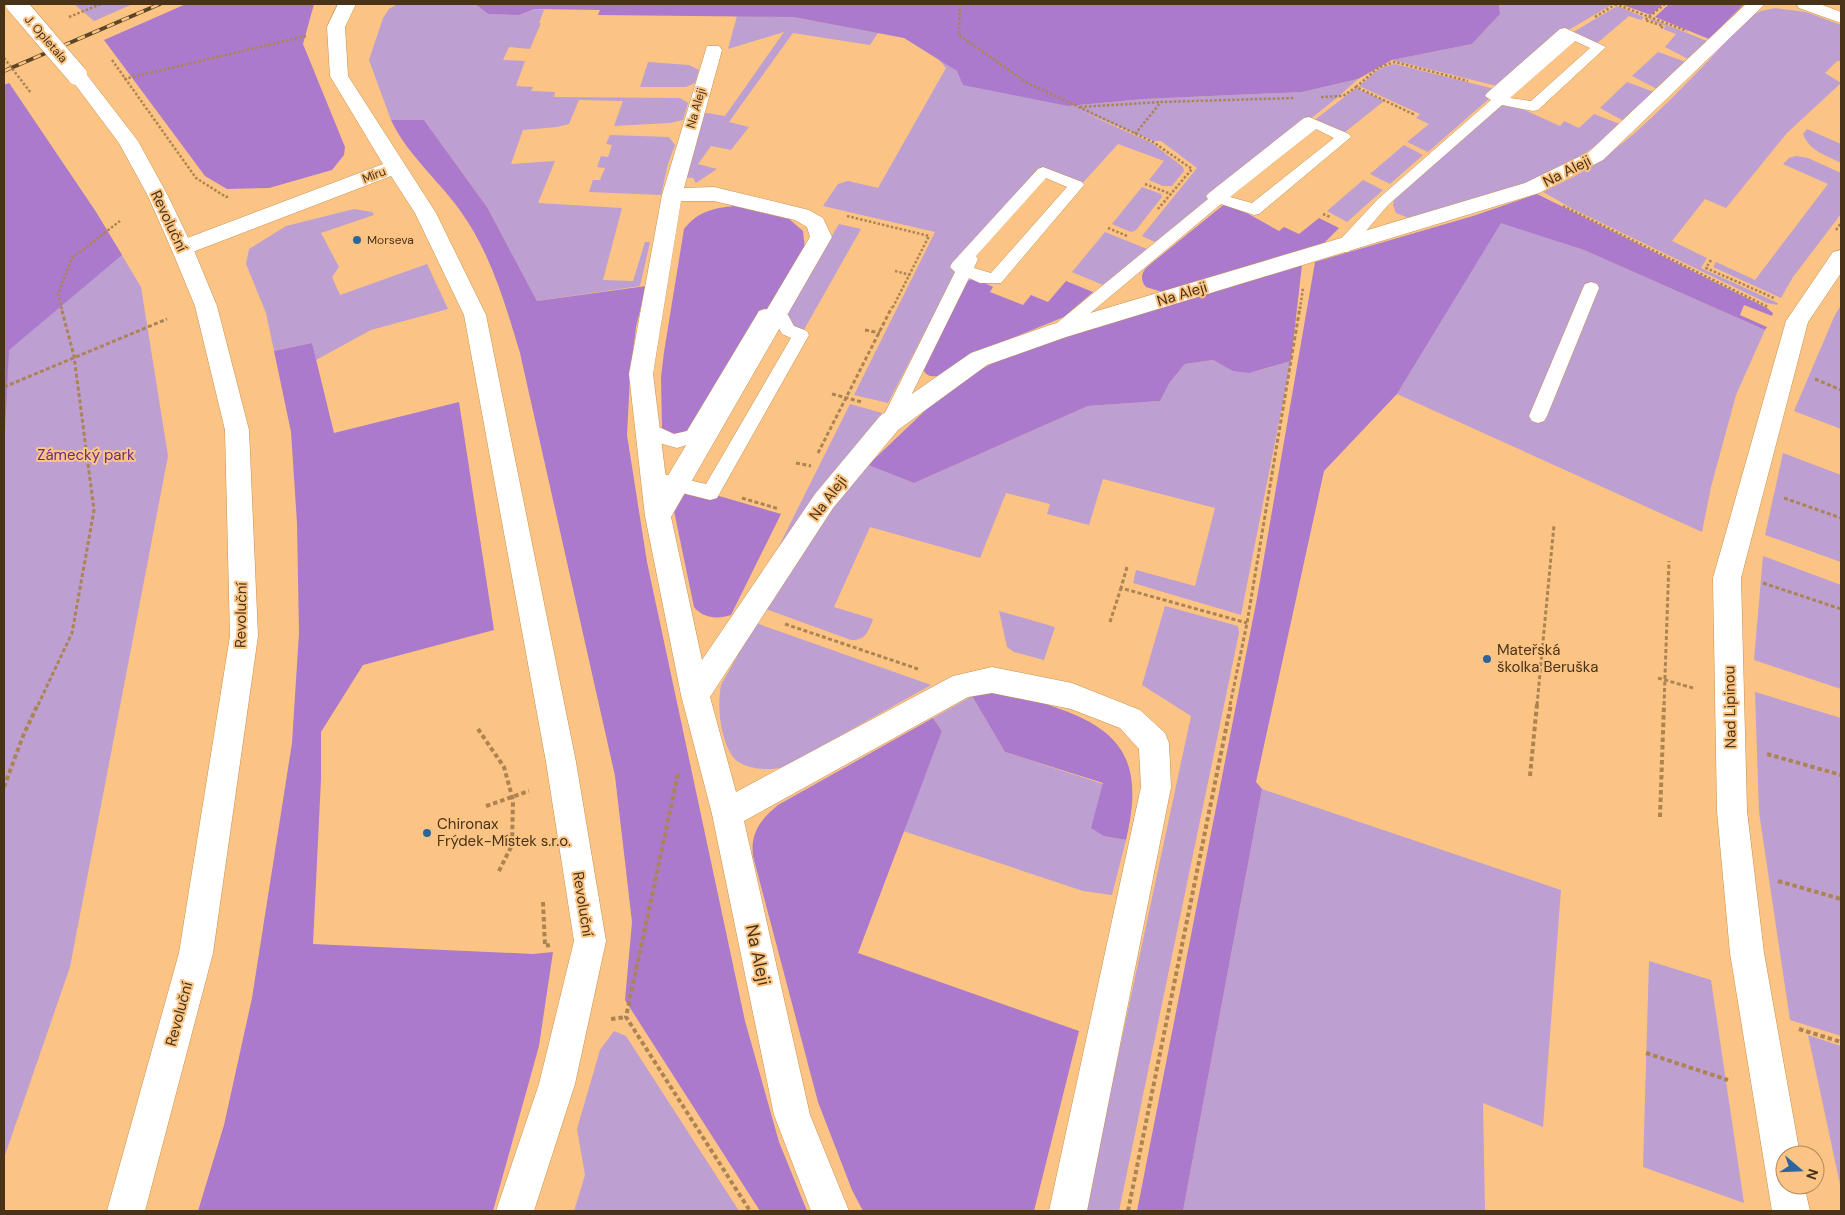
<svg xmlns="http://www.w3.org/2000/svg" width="1845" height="1215" viewBox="0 0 1845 1215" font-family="'DM Sans',sans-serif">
  <rect width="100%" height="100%" fill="#fbc484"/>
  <g fill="#bd9fd2">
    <path d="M 74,4 L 133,4 L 94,21 Z"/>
    <path d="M 397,4 L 475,4 L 488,14 L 519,15 L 534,9 L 544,10 L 539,23 L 541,23 L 530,49 L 509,47 L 503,60 L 525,61 L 516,86 L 533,87 L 531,91 L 555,92 L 554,97 L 680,98 L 688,103 L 683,120 L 670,123 L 614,126 L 623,101 L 579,100 L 569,124 L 557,127 L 523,130 L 511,164 L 555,161 L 538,203 L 622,208 L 603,280 L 633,281 L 645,242 L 650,242 L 640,286 L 537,301 L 487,207 L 424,120 L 391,120 L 369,60 L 383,18 L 389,9 Z"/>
    <path d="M 1499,4 L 1613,4 L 1565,32 L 1501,87 L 1392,60 L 1472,44 L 1500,14 Z"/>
    <path d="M 1617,6 L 1644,17 L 1641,20 L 1629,16 L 1595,45 L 1570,34 Z"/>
    <path d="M 1775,8 L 1806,12 L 1841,25 L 1841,61 L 1837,61 L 1825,73 L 1841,83 L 1787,133 L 1726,208 L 1705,199 L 1672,241 L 1707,258 L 1701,268 L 1778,303 L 1777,305 L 1767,303 L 1573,209 L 1543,192 C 1554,186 1566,181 1577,175 C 1639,140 1701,67 1751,16 L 1761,11 Z"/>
    <path d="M 737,16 L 793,17 L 878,33 L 870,45 L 793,33 L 729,122 L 749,127 L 731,150 L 711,146 L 698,164 L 717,169 L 696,183 L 693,178 L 681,177 L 701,112 L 725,116 L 784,32 L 728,49 Z"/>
    <path d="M 1652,19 L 1707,41 L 1688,59 L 1665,47 L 1676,34 L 1663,29 L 1666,26 L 1649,20 Z"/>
    <path d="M 1658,52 L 1686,62 L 1657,89 L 1632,76 Z"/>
    <path d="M 934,54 L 957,71 L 1068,106 L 1144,99 L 1302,92 L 1358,79 L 1338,97 L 1155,242 L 1142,236 L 1197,168 L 1161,141 L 1154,141 L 1081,111 L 1152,143 L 1183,167 L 1184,171 L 1172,186 L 1163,186 L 1149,180 L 1164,161 L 1118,144 L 1080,186 L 1043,172 L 960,264 L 888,403 L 854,395 L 935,232 L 823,206 L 838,184 L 848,181 L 878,188 L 946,68 Z"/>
    <path d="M 648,62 L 689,65 L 699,70 L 695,83 L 686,87 L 640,87 Z"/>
    <path d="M 1395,64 L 1499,90 L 1428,152 L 1407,142 L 1429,124 L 1416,118 L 1420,114 L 1359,86 L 1380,68 Z"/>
    <path d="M 1627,82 L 1654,92 L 1624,121 L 1600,108 Z"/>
    <path d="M 9,83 L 96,212 L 141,287 L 168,456 L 70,967 L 4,1158 L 4,85 Z"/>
    <path d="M 1356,88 L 1384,101 L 1340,136 L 1312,122 Z"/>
    <path d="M 1507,102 L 1560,126 L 1564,121 L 1579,128 L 1594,114 L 1622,125 C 1602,141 1582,157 1559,169 C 1513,193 1460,204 1411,219 L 1396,213 L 1393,205 L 1394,200 L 1501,105 Z"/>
    <path d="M 1807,129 L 1841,144 L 1841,163 C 1826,155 1809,151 1803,134 Z"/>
    <path d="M 610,135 L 669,137 L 675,145 L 668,164 L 661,195 L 589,192 L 593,180 L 600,180 L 605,168 L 597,167 L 601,156 L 608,157 L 612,145 L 606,144 Z"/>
    <path d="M 1404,145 L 1423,155 L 1390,184 L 1370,174 Z"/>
    <path d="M 1796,156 L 1808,158 L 1841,173 L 1841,214 L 1793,277 L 1781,298 L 1713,267 L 1716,262 L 1755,280 L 1828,184 L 1783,164 L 1789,158 Z"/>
    <path d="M 1363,180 L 1383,190 L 1347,222 L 1327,211 Z"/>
    <path d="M 1142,187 L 1161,194 L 1162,197 L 1136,230 L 1131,232 L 1112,224 Z"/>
    <path d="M 354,209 L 372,212 L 374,215 L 321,233 L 339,267 L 332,277 L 340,295 L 427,264 L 448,309 L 371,330 L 316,360 L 312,343 L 274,351 L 266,313 L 246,264 L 249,249 L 286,226 Z"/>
    <path d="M 1501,222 L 1584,250 L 1765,330 L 1736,395 L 1711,487 L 1702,532 L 1397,394 Z"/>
    <path d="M 839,224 L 861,229 L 801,335 L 782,319 Z"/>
    <path d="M 1105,232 L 1147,249 L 1103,285 L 1072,272 Z"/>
    <path d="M 1841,305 L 1841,429 L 1794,411 L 1834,317 Z"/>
    <path d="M 1213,360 C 1247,379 1255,371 1291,361 L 1241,615 L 1133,583 L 1136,570 L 1195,586 L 1215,508 L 1103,479 L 1089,525 L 1047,514 L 1050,504 L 1006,493 L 980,558 L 870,527 L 834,607 L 873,619 C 868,632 866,640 851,640 L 763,608 L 808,537 L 868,465 L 914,483 L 1088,406 L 1160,401 L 1170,382 L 1185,364 Z"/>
    <path d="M 850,404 L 882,413 L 871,435 L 774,556 Z"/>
    <path d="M 1783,453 L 1841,475 L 1841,562 L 1765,535 Z"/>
    <path d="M 1763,556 L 1841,585 L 1841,689 L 1754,660 Z"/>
    <path d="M 1165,606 L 1238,626 L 1239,633 L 1119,1211 L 1085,1211 L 1191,716 L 1142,685 Z"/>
    <path d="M 999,611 L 1055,627 L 1044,660 L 1014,652 L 1007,647 Z"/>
    <path d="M 756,623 L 931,685 L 784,767 C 770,771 743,770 733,757 C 720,738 717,707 721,685 Z"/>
    <path d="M 1755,692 L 1841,718 L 1841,1036 L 1790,1020 L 1759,812 Z"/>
    <path d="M 972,696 L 1005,752 L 1103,784 L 1104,836 L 1126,840 L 1112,895 L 1083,891 L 903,831 L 942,731 L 933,718 Z"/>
    <path d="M 1262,789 L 1561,890 L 1543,1127 L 1483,1103 L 1485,1211 L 1183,1211 Z"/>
    <path d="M 1649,961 L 1711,980 L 1744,1203 L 1643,1167 Z"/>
    <path d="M 614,1031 L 626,1036 L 739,1211 L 574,1211 L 585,1175 L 577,1129 L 600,1050 Z"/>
    <path d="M 1808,1035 L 1841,1046 L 1841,1189 Z"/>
  </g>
  <g fill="#ab7acc">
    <path d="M 186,4 L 314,4 L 303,44 L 345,147 L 344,155 L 332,170 L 269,188 L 227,189 L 205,176 L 104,40 Z"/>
    <path d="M 475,4 L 1499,4 L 1500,14 L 1472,44 L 1392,60 L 1358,79 L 1302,92 L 1144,99 L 1068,106 L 963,85 L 957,71 L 904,38 L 793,17 L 598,15 L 600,10 L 534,9 L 519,15 L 488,14 Z"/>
    <path d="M 1620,4 L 1663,4 L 1651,15 Z"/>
    <path d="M 1669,4 L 1744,4 L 1709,39 L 1655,17 Z"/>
    <path d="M 9,83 L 96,212 L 122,255 L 9,350 L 4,451 L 4,85 Z"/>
    <path d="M 391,120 L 424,120 L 487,207 L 537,301 L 646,286 L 636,327 L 630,376 L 627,435 L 647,562 L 745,1021 L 779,1142 L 807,1211 L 760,1211 L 625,1000 L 632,922 L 615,776 L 520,353 C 505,303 490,251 459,209 C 438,180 406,153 391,120 Z"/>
    <path d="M 1537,194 L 1767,308 L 1773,313 L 1772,316 L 1744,305 L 1740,315 L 1767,327 L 1765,330 L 1584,250 L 1501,223 L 1397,394 L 1324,471 L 1256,782 L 1262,789 L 1183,1211 L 1137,1211 L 1257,598 L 1315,262 L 1473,216 Z"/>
    <path d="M 1227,202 L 1279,231 L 1284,227 L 1299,234 L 1319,218 L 1339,228 L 1324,243 L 1309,251 L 1169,291 L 1162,292 L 1146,287 C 1140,280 1141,273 1147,267 Z"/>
    <path d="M 734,206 L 789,219 L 803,231 L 805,249 L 688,439 L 662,430 L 661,377 L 664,352 L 684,229 C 697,212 713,208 734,206 Z"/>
    <path d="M 1302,265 L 1291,361 L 1249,373 L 1233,371 L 1213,360 L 1185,364 L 1170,382 L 1160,401 L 1088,406 L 914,483 L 868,465 L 953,384 L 1010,354 L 1042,342 Z"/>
    <path d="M 974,278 L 993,287 L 990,292 L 1023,305 L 1031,295 L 1048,302 L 1066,281 L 1093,292 L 1064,317 L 1000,343 L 938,376 C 931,377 926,376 923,369 L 965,282 Z"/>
    <path d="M 312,343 L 334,433 L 459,402 L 494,630 L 363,665 L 321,732 L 321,779 L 313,944 L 533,954 L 553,952 L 539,1046 L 493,1211 L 198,1211 L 224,1125 L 252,998 L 292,743 L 299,633 L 297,523 L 291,432 L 274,351 Z"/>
    <path d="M 688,487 L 781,514 L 731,615 C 718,619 704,619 694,607 L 674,511 Z"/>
    <path d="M 991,691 C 1015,693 1035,700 1057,708 C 1128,732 1143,768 1126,840 L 1104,836 L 1091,828 L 1103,783 L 1005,752 L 972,696 Z"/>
    <path d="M 933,718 L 942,731 L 858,953 L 1079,1031 L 1034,1211 L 863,1211 L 852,1190 L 818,1102 L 753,856 C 750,833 761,819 778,805 Z"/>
  </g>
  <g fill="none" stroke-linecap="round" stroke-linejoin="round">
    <defs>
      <g id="service">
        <path d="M 1565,28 L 1606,47 L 1538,110 L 1533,111 L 1502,105 L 1388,205 L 1348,252 L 1336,252 L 1334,248 L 1336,244 L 1378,199 L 1491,100 L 1485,96 L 1487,93 L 1560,29 ZM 1575,41 L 1590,48 L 1531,101 L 1510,98 Z"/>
        <path d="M 1309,117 L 1349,134 L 1351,137 L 1259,214 L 1254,215 L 1221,204 L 1064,335 L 1058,337 L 1052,335 L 1050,331 L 1052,327 L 1208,199 L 1206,196 L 1209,193 L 1304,118 ZM 1316,129 L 1334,138 L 1252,203 L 1230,197 Z"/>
        <path d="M 1043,167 L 1082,182 L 1084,185 L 1001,283 L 980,283 L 969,278 L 895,428 L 889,430 L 883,428 L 880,423 L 955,272 L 950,267 L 952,263 L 1038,169 ZM 1046,178 L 1067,187 L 991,273 L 974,268 L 978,259 L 976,256 Z"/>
        <path d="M 1591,282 L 1597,284 L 1599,288 L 1547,416 L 1544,421 L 1538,423 L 1532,421 L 1529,416 L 1583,288 L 1585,284 Z"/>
        <path d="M 765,309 L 788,315 L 794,326 L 807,331 L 809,335 L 717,498 L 710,500 L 647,484 L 645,479 L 640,438 L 643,433 L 661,428 L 674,434 L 687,431 L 759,311 ZM 769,322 L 776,323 L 782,334 L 791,338 L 706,484 L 663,474 L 659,443 L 677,448 L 699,441 Z"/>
      </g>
      <g id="minor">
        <path d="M 338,4 L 356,4 L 345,27 L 348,76 L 436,213 L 486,315 L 576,762 L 606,941 L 575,1084 L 534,1211 L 496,1211 L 539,1084 L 574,941 L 546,762 L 464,315 L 415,213 L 391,176 L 190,253 L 182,255 L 174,253 L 171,248 L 174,243 L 383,164 L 330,76 L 327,27 Z"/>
        <path d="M 1746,4 L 1765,4 L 1603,160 L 1539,193 L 1066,337 L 987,365 L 898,430 L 833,508 L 710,697 L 736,792 L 953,676 L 992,667 L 1072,683 L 1140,710 L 1165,733 L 1169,743 L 1171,787 L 1087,1211 L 1049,1211 L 1141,787 L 1139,749 L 1120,728 L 1071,709 L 992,693 L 968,697 L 744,821 L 810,1115 L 849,1211 L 811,1211 L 774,1115 L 712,814 L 681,695 L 645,516 L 629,374 L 662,195 L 707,46 L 719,46 L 722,50 L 684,188 L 714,187 L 809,210 L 823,218 L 832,237 L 671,517 L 702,660 L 815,494 L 880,416 L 971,353 L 1050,325 L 1525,183 L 1589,152 ZM 681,201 L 714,201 L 795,220 L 807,227 L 810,237 L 666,479 L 653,374 Z"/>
        <path d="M 1796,4 L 1820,4 L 1841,12 L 1841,23 L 1799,8 Z"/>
        <path d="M 1841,250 L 1841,273 L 1808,322 L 1741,578 L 1747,811 L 1764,953 L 1800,1155 L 1785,1155 L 1785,1185 L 1804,1185 L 1810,1211 L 1772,1211 L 1730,953 L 1717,811 L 1713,578 L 1786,321 L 1833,252 Z"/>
      </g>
      <path id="secondary" d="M 77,69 L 84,71 L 138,141 L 168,196 L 193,248 L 217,306 L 249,430 L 258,636 L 213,953 L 145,1211 L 107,1211 L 179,953 L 230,636 L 225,430 L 195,306 L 171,248 L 148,196 L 119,143 L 68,75 L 70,71 Z"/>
    </defs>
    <use href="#service" stroke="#c59151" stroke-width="1"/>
    <use href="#minor" stroke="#c59151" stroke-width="1"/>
    <use href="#secondary" stroke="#c59151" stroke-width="1"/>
    <g stroke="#ac8454" stroke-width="2.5" stroke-dasharray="2.5 2" stroke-linecap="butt">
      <path d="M 960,4 L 959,35 L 1026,82 L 1153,142 L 1192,169 L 1158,209"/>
      <path d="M 1615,4 L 1687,31"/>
      <path d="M 69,17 L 101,4"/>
      <path d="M 1595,17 L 1616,4"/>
      <path d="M 1661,28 L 1663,26 L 1645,20 L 1665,4"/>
      <path d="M 112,60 L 196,178 L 226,197 L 230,196"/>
      <path d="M 124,79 L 306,36"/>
      <path d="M 1356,87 L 1379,67 L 1395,62 L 1468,81"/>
      <path d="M 1321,97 L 1343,96 L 1356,87 L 1413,114 L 1412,116"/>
      <path d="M 1080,107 L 1161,102"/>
      <path d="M 1135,134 L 1161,102 L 1294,98"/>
      <path d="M 1145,184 L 1171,194"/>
      <path d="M 1563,206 L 1768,307"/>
      <path d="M 1323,214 L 1330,217"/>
      <path d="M 847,216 L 929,236 L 892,309"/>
      <path d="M 1108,228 L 1127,236"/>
      <path d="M 1836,230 L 1841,223"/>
      <path d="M 1711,260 L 1706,268 L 1774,298"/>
      <path d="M 895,271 L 910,275"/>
      <path d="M 62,309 L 58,294 L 72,258 L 120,221"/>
      <path d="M 1300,309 L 1303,288"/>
    </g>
    <g stroke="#ac8454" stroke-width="3" stroke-dasharray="4 2.5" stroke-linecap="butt">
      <path d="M 865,330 L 880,333"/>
      <path d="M 1815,379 L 1841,390"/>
      <path d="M 4,387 L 167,319"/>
      <path d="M 832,394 L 862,402"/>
      <path d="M 818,453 L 892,307"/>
      <path d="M 796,463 L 811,466"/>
      <path d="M 742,498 L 779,509"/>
      <path d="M 1784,498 L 1841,518"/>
      <path d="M 1127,567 L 1121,588 L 1247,623"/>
      <path d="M 1763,583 L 1841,609"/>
      <path d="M 1110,622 L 1121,588"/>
      <path d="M 785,624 L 918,669"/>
      <path d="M 1658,678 L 1693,688"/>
      <path d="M 38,705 L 72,633 L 94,510 L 74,356 L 61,307"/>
      <path d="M 1230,705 L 1247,623 L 1300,307"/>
      <path d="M 1537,705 L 1554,525"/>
      <path d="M 1664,705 L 1669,561"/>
    </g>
    <g stroke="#ac8454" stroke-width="4" stroke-dasharray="4.5 3" stroke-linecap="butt">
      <path d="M 478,729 L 504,767 L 513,800 L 512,845 L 498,873"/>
      <path d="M 1767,754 L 1841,775"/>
      <path d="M 678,774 L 626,1017 L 750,1211"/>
      <path d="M 1530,776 L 1537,704"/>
      <path d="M 4,787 L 23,736 L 38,704"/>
      <path d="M 486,806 L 529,791"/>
      <path d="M 1660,817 L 1664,704"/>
      <path d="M 1778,881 L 1841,899"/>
      <path d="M 543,902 L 545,946 L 550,945"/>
      <path d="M 611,1019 L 626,1017"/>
      <path d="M 1799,1029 L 1841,1042"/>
      <path d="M 1646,1053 L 1728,1080"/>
      <path d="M 1128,1211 L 1231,704"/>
    </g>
    <use href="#service" fill="#fff" fill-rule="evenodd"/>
    <use href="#minor" fill="#fff" fill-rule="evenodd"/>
    <use href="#secondary" fill="#fff" fill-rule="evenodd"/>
    <defs>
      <path id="rail" d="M 4,71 L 160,4"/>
    </defs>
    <use href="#rail" stroke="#5e4525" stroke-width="4"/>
    <use href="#rail" stroke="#fbc484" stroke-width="2.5" stroke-dasharray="8" stroke-linecap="butt"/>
    <defs>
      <path id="secondary-bridge" d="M 16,4 L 77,75"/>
    </defs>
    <use href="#secondary-bridge" stroke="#c59151" stroke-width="21" stroke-linecap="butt"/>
    <path stroke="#ac8454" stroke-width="2.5" stroke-dasharray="2.5 2" stroke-linecap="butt" d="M 4,58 L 31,93"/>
    <use href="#secondary-bridge" stroke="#fff" stroke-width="20"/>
  </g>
  <g fill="#2c659d" stroke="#fbc484" stroke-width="2">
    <circle cx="357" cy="240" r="5"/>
    <circle cx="1487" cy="659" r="5"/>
    <circle cx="427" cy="833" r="5"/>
  </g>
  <g text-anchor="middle" stroke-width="4" stroke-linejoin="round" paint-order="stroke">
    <g font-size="12" fill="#483318" stroke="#fbc484">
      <text transform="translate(46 39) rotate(49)" y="4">J. Opletala</text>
      <text transform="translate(696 108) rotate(-74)" y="4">Na Aleji</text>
      <text transform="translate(374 175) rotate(-21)" y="4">Míru</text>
    </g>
    <g font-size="12" fill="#483318" stroke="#fbc484" text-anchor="start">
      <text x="367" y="244">Morseva</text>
    </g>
    <g font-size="15" fill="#483318" stroke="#fbc484">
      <text transform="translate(1567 171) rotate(-27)" y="5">Na Aleji</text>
      <text transform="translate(169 221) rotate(65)" y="5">Revoluční</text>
      <text transform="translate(1182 294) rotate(-17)" y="5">Na Aleji</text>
      <text transform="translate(828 498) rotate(-53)" y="5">Na Aleji</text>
      <text transform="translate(241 615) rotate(-89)" y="5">Revoluční</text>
      <text transform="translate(1730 707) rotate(-91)" y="5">Nad Lipinou</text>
      <text transform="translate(583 904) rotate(81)" y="5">Revoluční</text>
      <text transform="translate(179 1014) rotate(-75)" y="5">Revoluční</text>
    </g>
    <g font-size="15" fill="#682b8c" stroke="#fbc484">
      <text x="86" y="460">Zámecký park</text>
    </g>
    <g font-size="15" fill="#483318" stroke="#fbc484" text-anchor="start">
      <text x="1497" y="655">Mateřská<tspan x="1497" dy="17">školka Beruška</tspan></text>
      <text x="437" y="829">Chironax<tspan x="437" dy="17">Frýdek-Místek s.r.o.</tspan></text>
    </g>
    <g font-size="18" fill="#483318" stroke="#fbc484">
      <text transform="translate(758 955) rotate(78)" y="6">Na Aleji</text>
    </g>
  </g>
  <rect width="1845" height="1215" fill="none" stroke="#483318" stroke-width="10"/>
  <g transform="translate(1800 1170) rotate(109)"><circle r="24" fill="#fbc484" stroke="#b38a59"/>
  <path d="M0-4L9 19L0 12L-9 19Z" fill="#2c659d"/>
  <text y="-8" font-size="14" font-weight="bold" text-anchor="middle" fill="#483318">N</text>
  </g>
</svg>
